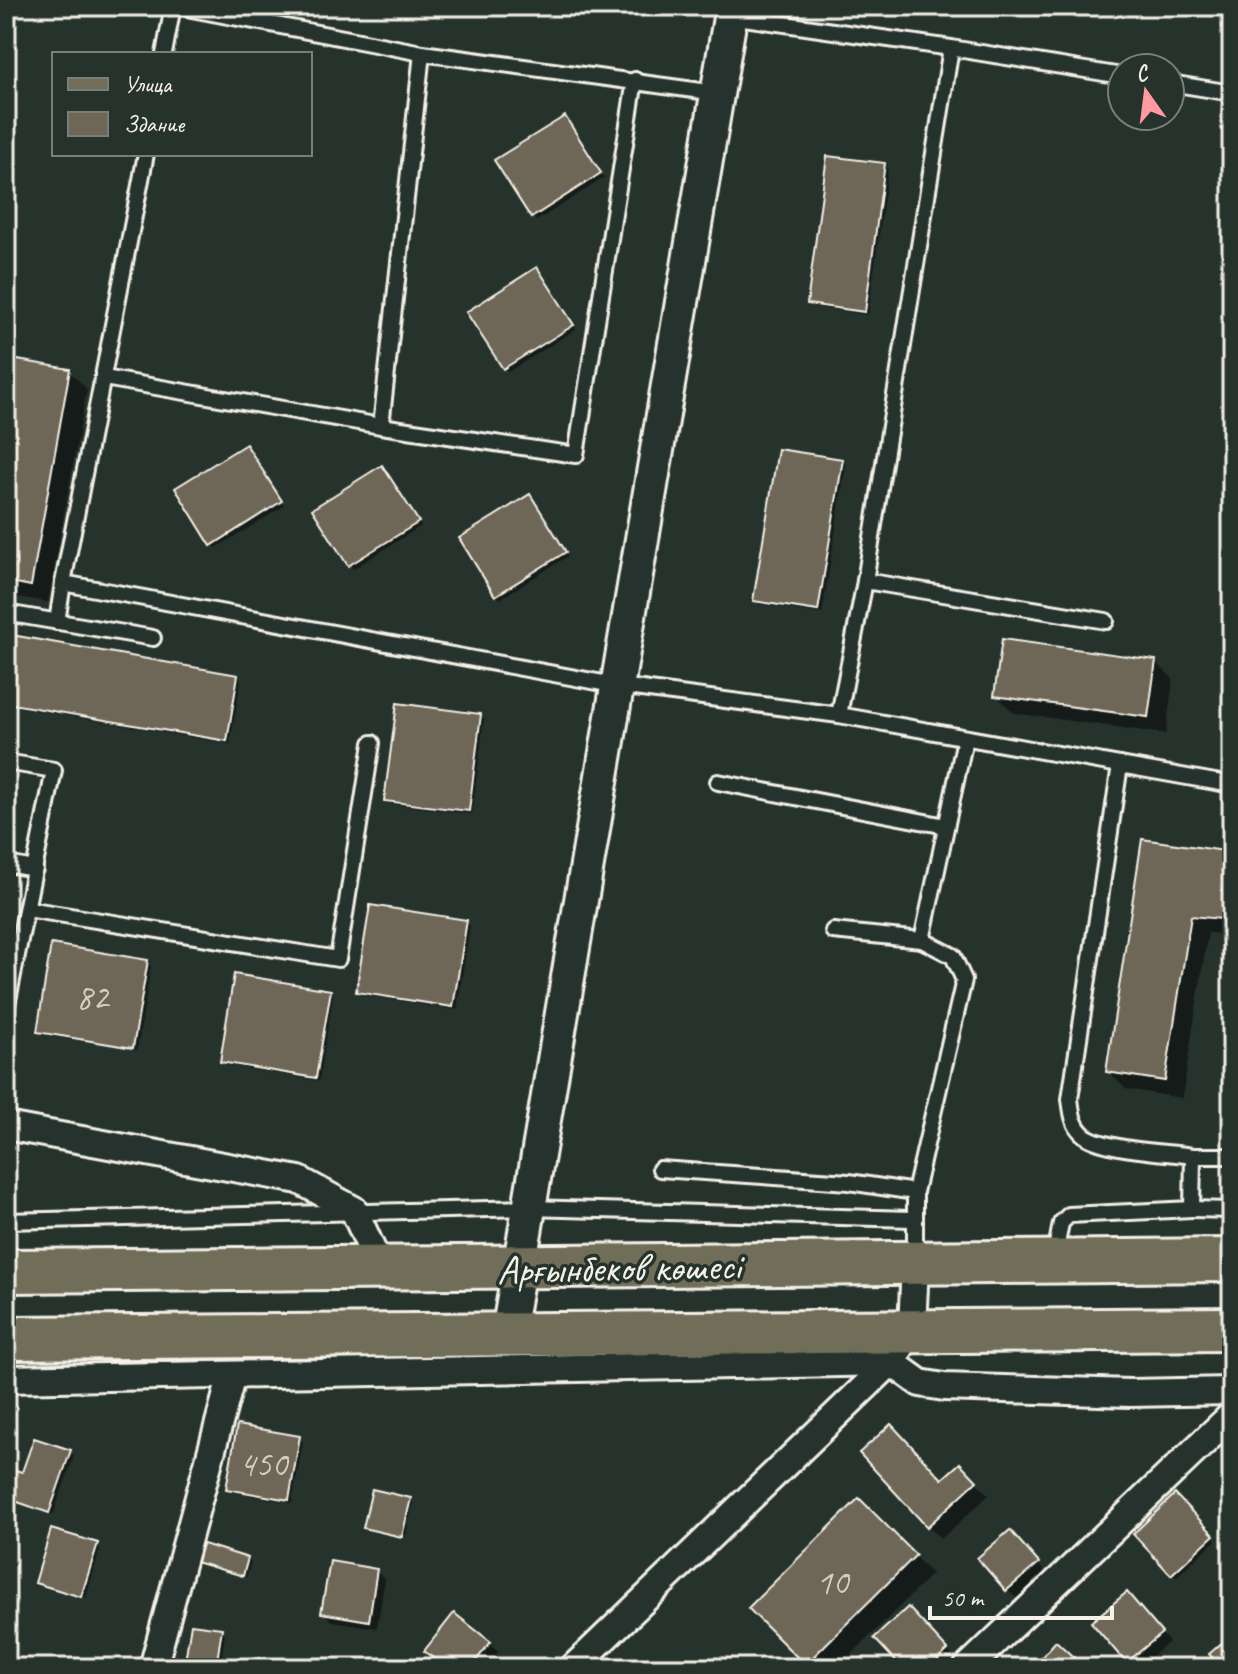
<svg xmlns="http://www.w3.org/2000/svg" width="1238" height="1674" viewBox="0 0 1238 1674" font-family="Caveat,sans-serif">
  <rect width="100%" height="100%" fill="#26332d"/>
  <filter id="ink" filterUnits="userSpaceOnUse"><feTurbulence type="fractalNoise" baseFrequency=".0125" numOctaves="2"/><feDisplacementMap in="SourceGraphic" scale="16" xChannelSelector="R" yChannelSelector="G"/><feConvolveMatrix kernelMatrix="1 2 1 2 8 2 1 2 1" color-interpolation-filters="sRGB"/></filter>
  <g filter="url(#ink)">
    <g fill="#0007">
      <path d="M 1043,6 L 1069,6 L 1053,18 Z"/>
      <path d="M 568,122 L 604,178 L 536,221 L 533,217 Z"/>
      <path d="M 884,165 L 888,169 L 868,315 L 813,307 L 809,304 Z"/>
      <path d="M 541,273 L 576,329 L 508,372 L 504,368 Z"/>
      <path d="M 6,360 L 69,371 L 87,389 L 48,602 L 6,595 Z"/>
      <path d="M 249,450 L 284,506 L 216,548 L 213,544 Z"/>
      <path d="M 842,461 L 846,465 L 822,614 L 759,604 L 756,601 Z"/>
      <path d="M 386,471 L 421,526 L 353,569 L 314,510 Z"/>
      <path d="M 533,500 L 568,556 L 500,599 L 461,539 Z"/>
      <path d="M 6,636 L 237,676 L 241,680 L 230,744 L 6,705 Z"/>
      <path d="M 1155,661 L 1173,679 L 1166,734 L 1014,713 L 996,695 Z"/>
      <path d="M 480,716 L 484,719 L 472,814 L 390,804 L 386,800 Z"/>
      <path d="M 1143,842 L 1232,854 L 1232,935 L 1208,933 L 1182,1098 L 1126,1089 L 1108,1071 Z"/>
      <path d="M 466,922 L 470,925 L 457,1010 L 362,995 L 358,991 Z"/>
      <path d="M 147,962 L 151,966 L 137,1050 L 43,1035 L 39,1031 Z"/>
      <path d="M 330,992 L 333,996 L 319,1081 L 226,1065 L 222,1062 Z"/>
      <path d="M 299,1438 L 303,1442 L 292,1503 L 232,1492 L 228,1489 Z"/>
      <path d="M 70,1452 L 74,1456 L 53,1515 L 6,1499 L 6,1469 L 23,1475 Z"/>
      <path d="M 973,1479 L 989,1495 L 941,1539 L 928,1526 L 943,1482 Z"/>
      <path d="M 1175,1497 L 1216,1540 L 1176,1577 L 1135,1534 Z"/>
      <path d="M 410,1500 L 413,1504 L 405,1539 L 366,1527 Z"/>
      <path d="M 859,1501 L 932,1574 L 838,1668 L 811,1668 L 751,1608 Z"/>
      <path d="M 1018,1541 L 1046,1573 L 1016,1598 L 1007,1590 Z"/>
      <path d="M 97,1545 L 100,1549 L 86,1597 L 37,1583 Z"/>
      <path d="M 191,1559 L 247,1560 L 251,1563 L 246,1578 Z"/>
      <path d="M 376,1571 L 385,1579 L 377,1628 L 332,1621 L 323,1612 Z"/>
      <path d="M 1135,1603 L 1169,1642 L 1139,1668 L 1128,1662 L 1094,1622 Z"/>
      <path d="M 921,1622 L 960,1664 L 956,1668 L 904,1668 Z"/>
      <path d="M 221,1630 L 225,1634 L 220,1668 L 189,1668 L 187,1666 Z"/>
      <path d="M 489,1643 L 498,1652 L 485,1668 L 446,1668 Z"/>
    </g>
    <g fill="#6e6656" stroke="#f4f1e8" stroke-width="2">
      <path d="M 1041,6 L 1061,6 L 1048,16 Z"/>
      <path d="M 1223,6 L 1232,6 L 1232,20 Z"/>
      <path d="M 565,116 L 601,173 L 531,218 L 494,160 Z"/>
      <path d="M 827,156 L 885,163 L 865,312 L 807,304 Z"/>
      <path d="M 537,267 L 574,325 L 503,369 L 466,312 Z"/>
      <path d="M 6,358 L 70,369 L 31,586 L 6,581 Z"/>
      <path d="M 246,444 L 282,501 L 211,546 L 175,488 Z"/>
      <path d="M 778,449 L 843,459 L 818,611 L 753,601 Z"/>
      <path d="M 382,465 L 419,522 L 348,566 L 312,509 Z"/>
      <path d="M 530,494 L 566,552 L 495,596 L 459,538 Z"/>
      <path d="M 6,634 L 238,675 L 227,741 L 6,703 Z"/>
      <path d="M 1002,639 L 1156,660 L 1148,717 L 994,696 Z"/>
      <path d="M 397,703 L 481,714 L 469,811 L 384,801 Z"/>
      <path d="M 1142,839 L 1232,852 L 1232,920 L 1191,916 L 1165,1081 L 1106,1072 Z"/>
      <path d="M 370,905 L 467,920 L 453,1007 L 356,992 Z"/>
      <path d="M 51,944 L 148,960 L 133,1048 L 37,1032 Z"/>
      <path d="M 234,974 L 331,990 L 316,1078 L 220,1062 Z"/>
      <path d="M 891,1424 L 942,1479 L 960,1463 L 977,1481 L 927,1527 L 859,1453 Z"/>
      <path d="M 237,1425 L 300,1436 L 289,1500 L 226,1489 Z"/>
      <path d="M 34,1438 L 71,1450 L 49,1513 L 6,1498 L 6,1467 L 22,1472 Z"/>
      <path d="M 372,1489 L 411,1498 L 402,1537 L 363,1528 Z"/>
      <path d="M 1175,1494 L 1214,1535 L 1171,1575 L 1133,1534 Z"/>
      <path d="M 859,1498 L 916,1555 L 805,1665 L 748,1608 Z"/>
      <path d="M 51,1529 L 98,1543 L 81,1597 L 35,1583 Z"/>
      <path d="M 1010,1530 L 1039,1563 L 1006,1591 L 977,1558 Z"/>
      <path d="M 194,1541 L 248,1558 L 243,1576 L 189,1560 Z"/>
      <path d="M 330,1561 L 377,1569 L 369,1621 L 321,1613 Z"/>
      <path d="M 1127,1592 L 1162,1633 L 1126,1663 L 1091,1622 Z"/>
      <path d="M 908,1607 L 948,1650 L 929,1668 L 902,1668 L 874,1638 Z"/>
      <path d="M 454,1613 L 491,1642 L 470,1668 L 446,1668 L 424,1651 Z"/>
      <path d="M 191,1624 L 222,1628 L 216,1668 L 184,1667 Z"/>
      <path d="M 1232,1634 L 1232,1668 L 1222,1668 L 1209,1654 Z"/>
      <path d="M 1056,1641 L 1085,1668 L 1032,1668 Z"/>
    </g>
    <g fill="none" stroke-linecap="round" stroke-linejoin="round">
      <defs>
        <g id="service">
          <path d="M 176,6 L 422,53 L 716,93"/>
          <path d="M 730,16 L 951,48"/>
          <path d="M 164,54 L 173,6"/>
          <path d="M 1122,76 L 951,48 L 865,581 L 839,715 L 1232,785"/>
          <path d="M 1170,83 L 1232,93"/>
          <path d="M 146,154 L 63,583 L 619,686 L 839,715"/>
          <path d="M 104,378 L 381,426 L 576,455 L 635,80"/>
          <path d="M 381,426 L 422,53"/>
          <path d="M 865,581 L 1106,621"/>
          <path d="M 6,613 L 153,638"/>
          <path d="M 57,622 L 63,583"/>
          <path d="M 6,762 L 54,770 L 6,1010"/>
          <path d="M 718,782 L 946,826"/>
          <path d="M 6,864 L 35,869"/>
          <path d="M 27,909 L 338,959 L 372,743"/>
          <path d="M 833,931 L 922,940"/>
          <path d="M 1193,1156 L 1232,1156"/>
          <path d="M 660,1169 L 849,1182 L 915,1192"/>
          <path d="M 1192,1209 L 1232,1210"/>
          <path d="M 6,1221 L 529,1208 L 912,1219"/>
          <path d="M 915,1259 L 915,1192 L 964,980 L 953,956 L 922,940 L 965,739"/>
          <path d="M 1054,1260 L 1061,1223 L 1069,1215 L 1192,1209 L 1193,1156 C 1167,1152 1101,1150 1083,1134 C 1072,1124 1072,1112 1070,1099 L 1120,765"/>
        </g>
        <g id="minor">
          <path d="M 6,1126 L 299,1180 L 354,1210 L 380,1268"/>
          <path d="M 6,1379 L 891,1362 L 920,1383 L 944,1387 L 1130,1393 L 1232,1391"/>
          <path d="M 153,1668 L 232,1375"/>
          <path d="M 573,1668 L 891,1362 L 912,1329 L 915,1263"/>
          <path d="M 967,1668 L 1232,1415"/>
        </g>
        <path id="tertiary" d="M 508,1333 L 732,6"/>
        <g id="primary">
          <path d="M 6,1271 L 1232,1260"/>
          <path d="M 6,1338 L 1232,1329"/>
        </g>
      </defs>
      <use href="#service" stroke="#f4f1e8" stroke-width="20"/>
      <use href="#minor" stroke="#f4f1e8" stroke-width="32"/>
      <use href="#tertiary" stroke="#f4f1e8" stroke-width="38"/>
      <use href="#primary" stroke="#f4f1e8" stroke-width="48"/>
      <use href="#service" stroke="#26332d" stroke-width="14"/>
      <use href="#minor" stroke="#26332d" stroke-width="26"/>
      <use href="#tertiary" stroke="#26332d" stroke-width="32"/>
      <use href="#primary" stroke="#706e59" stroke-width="42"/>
    </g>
  </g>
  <g text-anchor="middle" stroke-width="7" stroke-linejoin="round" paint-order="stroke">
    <g font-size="36" fill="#d2cec4">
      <text x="92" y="1009">82</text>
      <text x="263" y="1476">450</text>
      <text x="832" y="1594">10</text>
    </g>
    <g font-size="40" fill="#f4f1e8" stroke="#26332d">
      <text transform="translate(619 1267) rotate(-1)" y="14">Арғынбеков көшесі</text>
    </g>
  </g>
  <rect width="1238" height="1674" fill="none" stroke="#26332d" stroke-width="32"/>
  <rect x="16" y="16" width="1206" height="1642" fill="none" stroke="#f4f1e8" stroke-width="3" filter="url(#ink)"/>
  <rect x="52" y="52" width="260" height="104" fill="#26332d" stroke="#787f78" stroke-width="2"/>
  <rect x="68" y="78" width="40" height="12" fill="#706e59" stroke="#787f78" stroke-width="2"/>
  <text x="124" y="92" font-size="24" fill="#f4f1e8">Улица</text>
  <rect x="68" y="112" width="40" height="24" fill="#6e6656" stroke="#787f78" stroke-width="2"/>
  <text x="124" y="132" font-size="24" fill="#f4f1e8">Здание</text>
  <g transform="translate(1146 92) rotate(346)"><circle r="38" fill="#26332d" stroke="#787f78" stroke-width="2"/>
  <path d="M0-6L14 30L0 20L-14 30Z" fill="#ff9aa2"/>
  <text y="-12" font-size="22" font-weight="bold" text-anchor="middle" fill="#f4f1e8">С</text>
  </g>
  <path d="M930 1606v12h182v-12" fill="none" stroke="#f4f1e8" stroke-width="4"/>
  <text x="942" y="1606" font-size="24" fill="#f4f1e8" stroke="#26332d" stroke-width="6" paint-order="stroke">50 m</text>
</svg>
